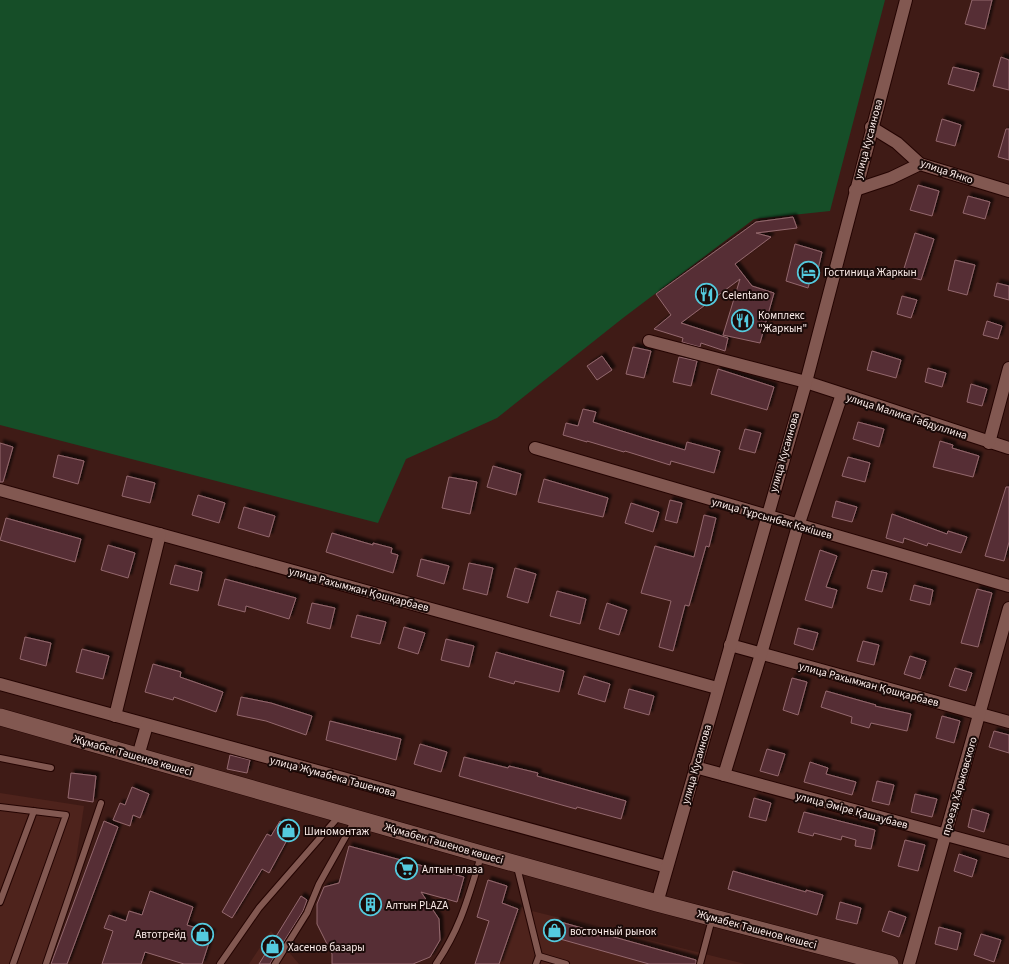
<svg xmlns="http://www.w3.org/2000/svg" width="1009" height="964" viewBox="0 0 1009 964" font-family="'Source Sans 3',sans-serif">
  <defs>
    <filter id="shadow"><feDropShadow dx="3.5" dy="-3.5" stdDeviation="1" flood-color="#0009"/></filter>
  </defs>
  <rect width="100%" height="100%" fill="#3f1b16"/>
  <g fill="#4e231c">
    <path d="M 0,793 L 84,806 L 76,860 L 50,964 L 0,964 Z"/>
    <path d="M 505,899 L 528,910 L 745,964 L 483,964 Z"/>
    <path d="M 271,931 L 299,964 L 249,964 Z"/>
  </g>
  <path fill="#164e28" d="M 0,0 L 885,0 L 830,211 L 754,219 L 623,318 L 497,418 L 406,459 L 378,523 L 0,425 Z"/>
  <g fill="#562f35" stroke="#94686e" filter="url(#shadow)">
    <path d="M 972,0 L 992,0 L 985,29 L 965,24 Z"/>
    <path d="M 1001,57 L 1009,60 L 1009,90 L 993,86 Z"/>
    <path d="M 953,67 L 979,73 L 974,91 L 948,84 Z"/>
    <path d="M 942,119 L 961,125 L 955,146 L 936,141 Z"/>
    <path d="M 1006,129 L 1009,129 L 1009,160 L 998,157 Z"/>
    <path d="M 918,185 L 939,191 L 932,216 L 910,210 Z"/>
    <path d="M 968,196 L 990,202 L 985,219 L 963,213 Z"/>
    <path d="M 793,217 L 797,228 L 756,233 L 771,237 L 735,264 L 752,286 L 774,293 L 760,343 L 723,335 L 740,279 L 681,323 L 728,338 L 725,351 L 701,343 L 700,347 L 682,342 L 683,338 L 654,329 L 671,315 L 656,294 L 756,222 Z"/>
    <path d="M 915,233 L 934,239 L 921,280 L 902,275 Z"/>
    <path d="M 795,244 L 822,252 L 816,278 L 811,277 L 808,288 L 786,281 Z"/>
    <path d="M 955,260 L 975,265 L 967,295 L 948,290 Z"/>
    <path d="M 997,283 L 1009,286 L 1009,300 L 994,296 Z"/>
    <path d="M 902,296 L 917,300 L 911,318 L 897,314 Z"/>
    <path d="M 987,321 L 1002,326 L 998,339 L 983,335 Z"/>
    <path d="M 633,347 L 651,351 L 644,378 L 626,374 Z"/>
    <path d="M 872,351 L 901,360 L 896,378 L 867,370 Z"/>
    <path d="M 602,356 L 612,370 L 597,380 L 587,366 Z"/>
    <path d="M 679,357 L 697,361 L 691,386 L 673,382 Z"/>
    <path d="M 928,368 L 946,373 L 942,387 L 925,382 Z"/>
    <path d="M 718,369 L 774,387 L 767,410 L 711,394 Z"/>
    <path d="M 971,384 L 987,389 L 982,406 L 967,402 Z"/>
    <path d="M 583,409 L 596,412 L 593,422 L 644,438 L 685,450 L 687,442 L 720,451 L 714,473 L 671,461 L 670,465 L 625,451 L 624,452 L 587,441 L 587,442 L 563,435 L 566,423 L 578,426 Z"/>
    <path d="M 858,422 L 884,429 L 879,447 L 853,439 Z"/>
    <path d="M 745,429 L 761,433 L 755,453 L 739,449 Z"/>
    <path d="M 940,441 L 953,445 L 952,448 L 979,456 L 973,477 L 933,467 Z"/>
    <path d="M 0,443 L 13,447 L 3,482 L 0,482 Z"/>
    <path d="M 58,455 L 84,461 L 78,484 L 53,477 Z"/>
    <path d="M 848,457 L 870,463 L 865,482 L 842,476 Z"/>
    <path d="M 493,466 L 521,474 L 516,495 L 487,487 Z"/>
    <path d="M 127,476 L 155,483 L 150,503 L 122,496 Z"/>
    <path d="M 449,477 L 477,482 L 470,514 L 442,508 Z"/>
    <path d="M 544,479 L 608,498 L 603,517 L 538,502 Z"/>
    <path d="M 1006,487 L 1009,487 L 1009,542 L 1004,561 L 985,556 Z"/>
    <path d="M 198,495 L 225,503 L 219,523 L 192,515 Z"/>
    <path d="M 670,500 L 682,503 L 677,523 L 665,520 Z"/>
    <path d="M 836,501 L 857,507 L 852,522 L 832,517 Z"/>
    <path d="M 631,503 L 659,512 L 653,532 L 625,523 Z"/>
    <path d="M 244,507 L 275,516 L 269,537 L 238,528 Z"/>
    <path d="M 892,514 L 947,534 L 948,531 L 967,537 L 961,553 L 928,543 L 927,546 L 904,538 L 903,543 L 886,538 Z"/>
    <path d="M 704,515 L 716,518 L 709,547 L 706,546 L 689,606 L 685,605 L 673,651 L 659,647 L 671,601 L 641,593 L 655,546 L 694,557 Z"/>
    <path d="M 6,518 L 81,539 L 75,562 L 0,540 Z"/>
    <path d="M 332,533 L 373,545 L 373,543 L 392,548 L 391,553 L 398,555 L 393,573 L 326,552 Z"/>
    <path d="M 108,545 L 135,553 L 128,578 L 101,570 Z"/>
    <path d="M 820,550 L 837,556 L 826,587 L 837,590 L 832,608 L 805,600 Z"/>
    <path d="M 421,559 L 449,566 L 444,584 L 417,576 Z"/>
    <path d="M 469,563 L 493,568 L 487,595 L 463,589 Z"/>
    <path d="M 175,565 L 202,572 L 198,591 L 170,584 Z"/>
    <path d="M 515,568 L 536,574 L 528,603 L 507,597 Z"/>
    <path d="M 872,570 L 887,573 L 882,592 L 867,588 Z"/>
    <path d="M 225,579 L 296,598 L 289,619 L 246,606 L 245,612 L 218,605 Z"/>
    <path d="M 914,585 L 933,590 L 930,605 L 910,600 Z"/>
    <path d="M 977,589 L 992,593 L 978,647 L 961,643 Z"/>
    <path d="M 557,591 L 586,599 L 580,624 L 550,616 Z"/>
    <path d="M 312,603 L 335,608 L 330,629 L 307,623 Z"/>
    <path d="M 607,603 L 627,610 L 619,635 L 599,629 Z"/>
    <path d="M 357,615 L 386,622 L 380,644 L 351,637 Z"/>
    <path d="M 404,627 L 425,633 L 418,654 L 398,648 Z"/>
    <path d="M 798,628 L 818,633 L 813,650 L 794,644 Z"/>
    <path d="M 25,637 L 51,643 L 46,666 L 20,659 Z"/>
    <path d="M 446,639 L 474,646 L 469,667 L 441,660 Z"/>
    <path d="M 863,641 L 879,645 L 874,665 L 857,661 Z"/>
    <path d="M 82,649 L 109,656 L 103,679 L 76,672 Z"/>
    <path d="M 496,652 L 564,671 L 559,692 L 515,681 L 514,684 L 489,677 Z"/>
    <path d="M 910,656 L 926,661 L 920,679 L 904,674 Z"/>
    <path d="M 153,664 L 181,672 L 180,677 L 223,692 L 216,712 L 174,697 L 173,700 L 145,692 Z"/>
    <path d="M 955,668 L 972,673 L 966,691 L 949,686 Z"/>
    <path d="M 584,676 L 610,684 L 605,702 L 578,694 Z"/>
    <path d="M 792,678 L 807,682 L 798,715 L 783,710 Z"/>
    <path d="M 629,689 L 654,696 L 649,715 L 624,708 Z"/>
    <path d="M 826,691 L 876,705 L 875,706 L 911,714 L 907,731 L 871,723 L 869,728 L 851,723 L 852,717 L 821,707 Z"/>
    <path d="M 241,697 L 271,703 L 312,716 L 306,735 L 266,721 L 237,715 Z"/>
    <path d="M 942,716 L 960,721 L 954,743 L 936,738 Z"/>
    <path d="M 330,721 L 401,739 L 396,760 L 326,740 Z"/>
    <path d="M 994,731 L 1009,735 L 1009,753 L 989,747 Z"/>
    <path d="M 420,744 L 447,752 L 441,772 L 414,764 Z"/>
    <path d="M 767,749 L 785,754 L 778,776 L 760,771 Z"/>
    <path d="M 230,755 L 250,760 L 247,773 L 227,769 Z"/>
    <path d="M 464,757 L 508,768 L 509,766 L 538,773 L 537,776 L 626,801 L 621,819 L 577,807 L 576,809 L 459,776 Z"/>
    <path d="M 810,762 L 828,768 L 826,774 L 856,782 L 852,795 L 804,782 Z"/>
    <path d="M 71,773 L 96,776 L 93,802 L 68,798 Z"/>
    <path d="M 877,781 L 894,785 L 889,805 L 872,801 Z"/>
    <path d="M 132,787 L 149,794 L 140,818 L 133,815 L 130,826 L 113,820 L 120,803 L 125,805 Z"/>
    <path d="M 915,794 L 937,799 L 932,817 L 911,812 Z"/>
    <path d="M 754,798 L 771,803 L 766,821 L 749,817 Z"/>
    <path d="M 972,809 L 989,814 L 984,832 L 968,827 Z"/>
    <path d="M 804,812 L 875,830 L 871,849 L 855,846 L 856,840 L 842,836 L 841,840 L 814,833 L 813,836 L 798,832 Z"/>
    <path d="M 104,821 L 118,827 L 67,964 L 51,964 Z"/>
    <path d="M 280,821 L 293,829 L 269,873 L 262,869 L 232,918 L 222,912 L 267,834 L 271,836 Z"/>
    <path d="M 905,840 L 925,845 L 918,871 L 898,866 Z"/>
    <path d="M 349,846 L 464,877 L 457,902 L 421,892 L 439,919 L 440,940 L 430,957 L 413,964 L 332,964 L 332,954 L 317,924 L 317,904 L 324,887 L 339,883 Z"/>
    <path d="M 959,854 L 977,860 L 972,877 L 954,871 Z"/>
    <path d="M 733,871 L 806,892 L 806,890 L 823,895 L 817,915 L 728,889 Z"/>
    <path d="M 488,880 L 507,886 L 502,903 L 518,909 L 499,964 L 475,964 L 489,921 L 477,917 Z"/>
    <path d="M 150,891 L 193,907 L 187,925 L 212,933 L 202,964 L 184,964 L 145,952 L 141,964 L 102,964 L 113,931 L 104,928 L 109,915 L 126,921 L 129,911 L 142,915 Z"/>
    <path d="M 301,896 L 307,900 L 303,911 L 271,962 L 270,964 L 259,964 Z"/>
    <path d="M 840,902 L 861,908 L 857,924 L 836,919 Z"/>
    <path d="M 889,911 L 906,917 L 899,937 L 882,931 Z"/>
    <path d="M 557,921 L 696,960 L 696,964 L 649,964 L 553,937 Z"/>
    <path d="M 939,927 L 961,933 L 957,950 L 935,944 Z"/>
    <path d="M 981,934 L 1001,940 L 994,962 L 974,955 Z"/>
  </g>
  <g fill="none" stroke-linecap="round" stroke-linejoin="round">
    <defs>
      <g id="lane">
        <path d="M 0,758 L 51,768"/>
        <path d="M 0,807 L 66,815 L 13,964"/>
        <path d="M 517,867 L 539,956 L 536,964"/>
        <path d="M 0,902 L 34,811"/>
        <path d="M 539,956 L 566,964"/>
        <path d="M 46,964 L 101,803"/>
        <path d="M 220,964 L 259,908 L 340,815"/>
        <path d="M 275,964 L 307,913 L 319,884 L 355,820"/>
        <path d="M 436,964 C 461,927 468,898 481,856"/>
        <path d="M 700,964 L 712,919"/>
      </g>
      <g id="street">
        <path d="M 871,127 L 897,143 L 920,164 L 1009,191"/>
        <path d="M 855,190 L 891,178 L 920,164"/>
        <path d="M 649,341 L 806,382 L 1009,448"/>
        <path d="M 989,443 L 1009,368"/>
        <path d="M 535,448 L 1009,586"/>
        <path d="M 0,490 L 717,688"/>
        <path d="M 730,645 L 1009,722"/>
        <path d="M 0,684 L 667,867"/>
        <path d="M 115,716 L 160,534"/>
        <path d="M 138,756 L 147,725"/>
        <path d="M 695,767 L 1009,852"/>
        <path d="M 724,775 L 761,654 L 798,526 L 842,394"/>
        <path d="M 657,903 L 806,382 L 906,0"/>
        <path d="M 909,964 L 1009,608"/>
      </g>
      <path id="secondary" d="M 0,717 L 481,854 L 657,903 L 890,964"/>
    </defs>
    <use href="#lane" stroke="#240402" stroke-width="8"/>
    <use href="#street" stroke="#240402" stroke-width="14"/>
    <use href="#secondary" stroke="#240402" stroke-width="18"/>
    <use href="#lane" stroke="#825851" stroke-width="6"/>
    <use href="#street" stroke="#825851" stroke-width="12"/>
    <use href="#secondary" stroke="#825851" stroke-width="17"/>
  </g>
  <defs>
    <symbol id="hotel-ring" viewBox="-11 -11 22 22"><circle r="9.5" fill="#1b0b09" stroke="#54cade" stroke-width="1.5"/><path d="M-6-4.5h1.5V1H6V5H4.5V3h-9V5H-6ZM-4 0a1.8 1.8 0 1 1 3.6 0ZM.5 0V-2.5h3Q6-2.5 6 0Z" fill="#54cade"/></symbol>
    <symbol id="restaurant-ring" viewBox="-11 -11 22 22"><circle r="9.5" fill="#1b0b09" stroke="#54cade" stroke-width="1.5"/><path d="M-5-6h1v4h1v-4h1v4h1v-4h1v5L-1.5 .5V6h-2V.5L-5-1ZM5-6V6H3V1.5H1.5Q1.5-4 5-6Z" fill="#54cade"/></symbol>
    <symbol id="shop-ring" viewBox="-11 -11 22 22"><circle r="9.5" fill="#1b0b09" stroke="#54cade" stroke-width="1.5"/><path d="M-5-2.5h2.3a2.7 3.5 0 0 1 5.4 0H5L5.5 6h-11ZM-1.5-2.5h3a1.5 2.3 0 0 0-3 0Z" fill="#54cade"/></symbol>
    <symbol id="supermarket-ring" viewBox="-11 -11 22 22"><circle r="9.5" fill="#1b0b09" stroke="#54cade" stroke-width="1.5"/><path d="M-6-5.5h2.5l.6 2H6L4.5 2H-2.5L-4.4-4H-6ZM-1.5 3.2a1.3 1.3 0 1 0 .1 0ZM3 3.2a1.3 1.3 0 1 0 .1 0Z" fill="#54cade"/></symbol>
    <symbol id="building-ring" viewBox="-11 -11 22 22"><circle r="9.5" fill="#1b0b09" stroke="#54cade" stroke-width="1.5"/><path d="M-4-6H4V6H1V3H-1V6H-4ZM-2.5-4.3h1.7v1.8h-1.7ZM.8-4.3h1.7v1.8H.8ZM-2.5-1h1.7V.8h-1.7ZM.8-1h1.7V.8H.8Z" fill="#54cade"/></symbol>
  </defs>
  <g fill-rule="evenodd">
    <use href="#hotel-ring" x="796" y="260" width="25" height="25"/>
    <use href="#restaurant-ring" x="694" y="282" width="25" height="25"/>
    <use href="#restaurant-ring" x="730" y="308" width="25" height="25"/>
    <use href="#shop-ring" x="276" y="818" width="25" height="25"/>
    <use href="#supermarket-ring" x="394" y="856" width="25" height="25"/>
    <use href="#building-ring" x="358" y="892" width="25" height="25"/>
    <use href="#shop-ring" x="542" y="918" width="25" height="25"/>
    <use href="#shop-ring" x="190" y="922" width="25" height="25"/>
    <use href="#shop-ring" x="260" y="934" width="25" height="25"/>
  </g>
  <g text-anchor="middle" stroke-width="4" stroke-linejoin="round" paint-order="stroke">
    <g font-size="11" fill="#fdeeeb" stroke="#1b0b09">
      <text transform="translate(868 139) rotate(-75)" y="4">улица Кусаинова</text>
      <text transform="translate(947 171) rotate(19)" y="4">улица Янко</text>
      <text transform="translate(907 416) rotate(18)" y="4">улица Малика Габдуллина</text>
      <text transform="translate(784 452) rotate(-74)" y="4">улица Кусаинова</text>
      <text transform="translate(772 518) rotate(16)" y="4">улица Тұрсынбек Кәкішев</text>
      <text transform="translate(359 589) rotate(15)" y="4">улица Рахымжан Қошқарбаев</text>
      <text transform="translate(869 684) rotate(15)" y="4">улица Рахымжан Қошқарбаев</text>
      <text transform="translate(133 755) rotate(16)" y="4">Жұмабек Тәшенов көшесі</text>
      <text transform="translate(696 764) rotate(-74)" y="4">улица Кусаинова</text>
      <text transform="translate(333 776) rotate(15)" y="4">улица Жумабека Ташенова</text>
      <text transform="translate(959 786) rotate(-74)" y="4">проезд Харьковского</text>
      <text transform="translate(852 810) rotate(15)" y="4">улица Әміре Қашаубаев</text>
      <text transform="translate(444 843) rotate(16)" y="4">Жұмабек Тәшенов көшесі</text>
      <text transform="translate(757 929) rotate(15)" y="4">Жұмабек Тәшенов көшесі</text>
    </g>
    <g font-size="11" fill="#fdeeeb" stroke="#1b0b09" text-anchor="start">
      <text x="824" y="276">Гостиница Жаркын</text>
      <text x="722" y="299">Celentano</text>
      <text x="758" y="319">Комплекс<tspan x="758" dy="13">"Жаркын"</tspan></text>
      <text x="304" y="835">Шиномонтаж</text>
      <text x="422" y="873">Алтын плаза</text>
      <text x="386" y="909">Алтын PLAZA</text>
      <text x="570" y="935">восточный рынок</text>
      <text x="186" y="938" text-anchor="end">Автотрейд</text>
      <text x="288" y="951">Хасенов базары</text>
    </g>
  </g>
</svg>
